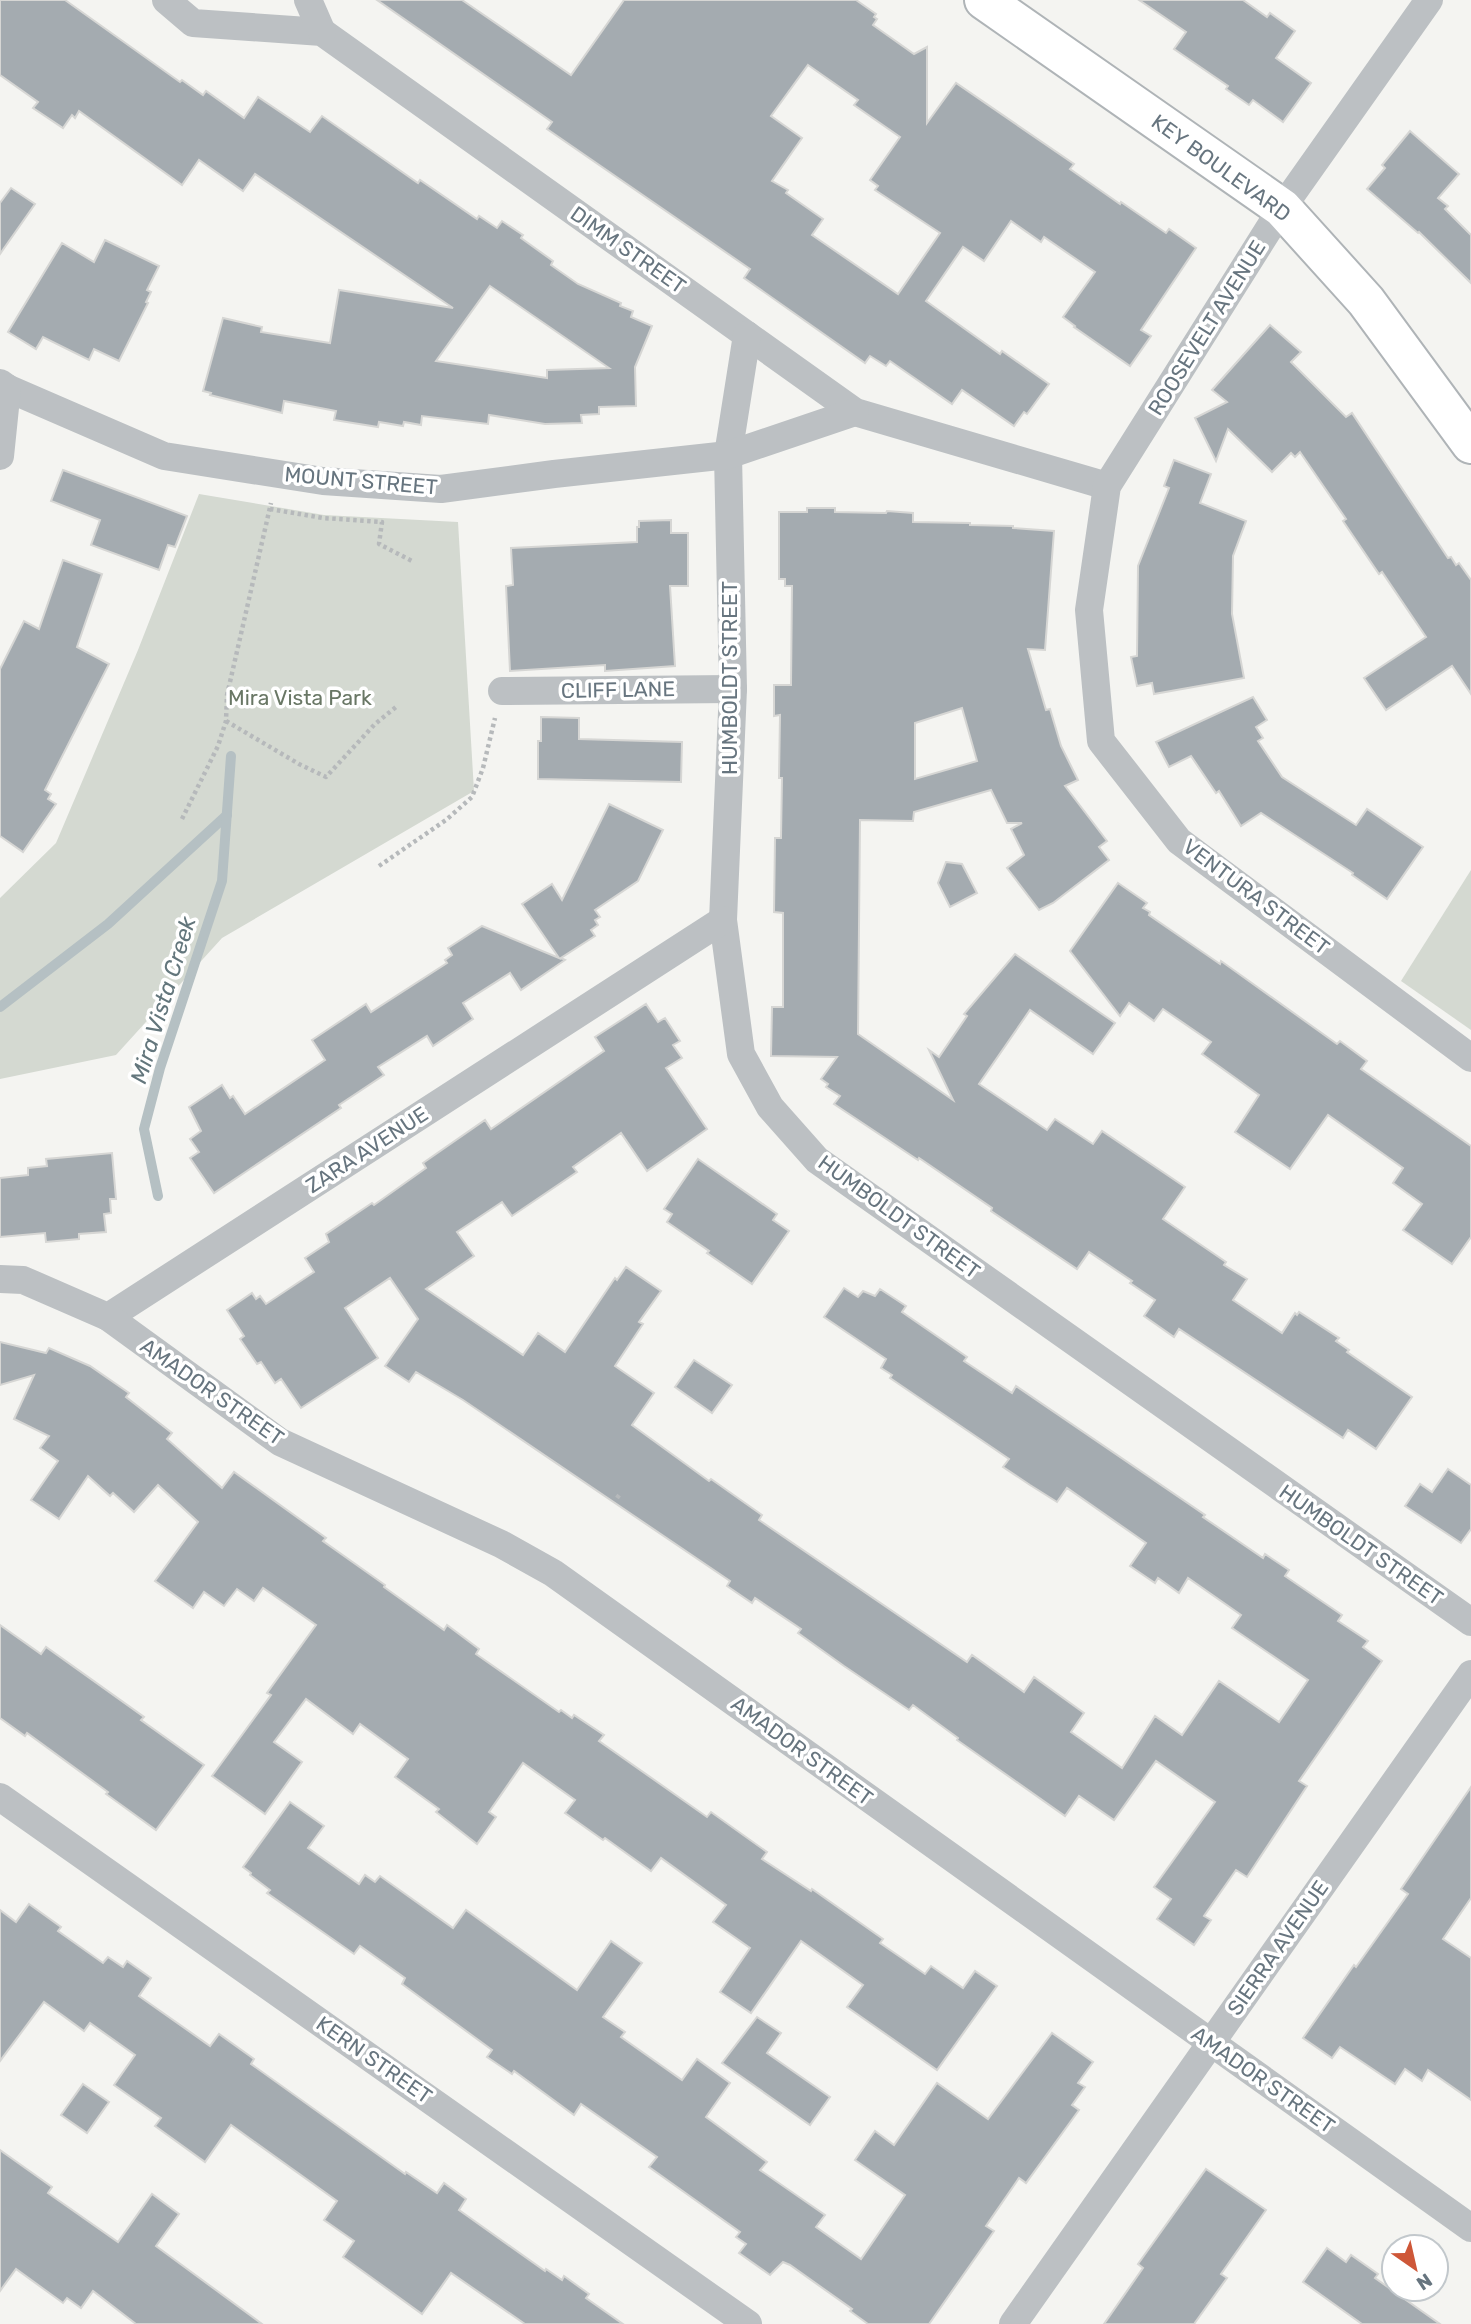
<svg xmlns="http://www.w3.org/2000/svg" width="1471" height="2324" viewBox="0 0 1471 2324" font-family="Rubik,sans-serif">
  <rect width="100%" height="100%" fill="#f4f4f1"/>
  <g fill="#d4d9d1">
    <path d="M 199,494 L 324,515 L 458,522 L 474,791 L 222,938 L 116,1055 L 0,1079 L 0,898 L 56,843 L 138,650 Z"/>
    <path d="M 1471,870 L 1471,1030 L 1401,981 Z"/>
  </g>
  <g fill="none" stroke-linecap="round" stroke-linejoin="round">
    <g stroke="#b5c0c3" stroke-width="10">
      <path d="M 0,1007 L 108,924 L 227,815"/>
      <path d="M 158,1196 L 144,1129 L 160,1068 L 222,881 L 231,756"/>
    </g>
  </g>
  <g fill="#a4abb0" stroke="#d6d6d4" stroke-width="2" fill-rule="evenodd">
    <path d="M 0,0 L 65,0 L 180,82 L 182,80 L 203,95 L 206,91 L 244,118 L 258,97 L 310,132 L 322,116 L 418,183 L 420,180 L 477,219 L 479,216 L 497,228 L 502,221 L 523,235 L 521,238 L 553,261 L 551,265 L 578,284 L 621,303 L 620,306 L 633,311 L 631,317 L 652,326 L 635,367 L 636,406 L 599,407 L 599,414 L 581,415 L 582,423 L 545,424 L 489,415 L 488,424 L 422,416 L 421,425 L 404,422 L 403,426 L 379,422 L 378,427 L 334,420 L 336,411 L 284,401 L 282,413 L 210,395 L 211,393 L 203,391 L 223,318 L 262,327 L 261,332 L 330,343 L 339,290 L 453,308 L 255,174 L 243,191 L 199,160 L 182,185 L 79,111 L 75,118 L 72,115 L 63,128 L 33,108 L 38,102 L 0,75 ZM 490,286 L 609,368 L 547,370 L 547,378 L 436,361 Z"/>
    <path d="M 377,0 L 462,0 L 571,75 L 624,0 L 856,0 L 876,14 L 874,17 L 877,19 L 873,25 L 914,54 L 927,47 L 927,123 L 956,83 L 1074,164 L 1070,169 L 1120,204 L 1121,202 L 1166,233 L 1169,229 L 1196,248 L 1141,330 L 1151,336 L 1130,366 L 1074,327 L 1075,326 L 1063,317 L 1095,272 L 1044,237 L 1041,242 L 1011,221 L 984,261 L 963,247 L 926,301 L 1000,354 L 1002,351 L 1049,384 L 1027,414 L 1024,412 L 1014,426 L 962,390 L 952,404 L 890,361 L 886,366 L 870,356 L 865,363 L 744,278 L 750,269 L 547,129 L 552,122 ZM 808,65 L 858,100 L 854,105 L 900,137 L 870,180 L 878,186 L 875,190 L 940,233 L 898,294 L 812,235 L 823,219 L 786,193 L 788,190 L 772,181 L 802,138 L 771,116 Z"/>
    <path d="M 1139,0 L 1243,0 L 1267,17 L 1270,13 L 1295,31 L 1276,58 L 1311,83 L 1283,122 L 1253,100 L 1249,105 L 1226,89 L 1228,86 L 1174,49 L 1186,32 Z"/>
    <path d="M 1410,131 L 1459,174 L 1438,198 L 1448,206 L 1445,209 L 1471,235 L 1471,283 L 1419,232 L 1418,233 L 1367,189 L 1385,168 L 1382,165 Z"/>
    <path d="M 11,188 L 35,204 L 0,254 L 0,203 Z"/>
    <path d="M 105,240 L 159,266 L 147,290 L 151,292 L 146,302 L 148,303 L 119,361 L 94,349 L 89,360 L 43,337 L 36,349 L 8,332 L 62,243 L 94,262 Z"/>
    <path d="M 1270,325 L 1301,352 L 1291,362 L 1346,417 L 1352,413 L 1448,558 L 1451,557 L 1456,565 L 1459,563 L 1471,580 L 1471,694 L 1452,666 L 1386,710 L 1364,678 L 1426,637 L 1382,572 L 1379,574 L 1343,521 L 1346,519 L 1300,452 L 1295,457 L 1291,453 L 1272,472 L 1228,429 L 1216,461 L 1195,418 L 1227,402 L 1212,390 Z"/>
    <path d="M 1174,460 L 1211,474 L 1200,503 L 1246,521 L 1233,556 L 1232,614 L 1244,678 L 1154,694 L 1152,683 L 1137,686 L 1131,657 L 1137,656 L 1138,566 L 1169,488 L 1164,486 Z"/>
    <path d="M 63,470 L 187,516 L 175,547 L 168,545 L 159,570 L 91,545 L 100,520 L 51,501 Z"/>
    <path d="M 807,508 L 835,508 L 835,512 L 886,513 L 887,511 L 913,513 L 913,522 L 970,523 L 970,525 L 1013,526 L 1013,528 L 1054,531 L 1045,650 L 1028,649 L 1046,710 L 1050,709 L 1061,746 L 1078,780 L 1065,786 L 1107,841 L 1099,847 L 1109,860 L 1053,903 L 1039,910 L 1007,868 L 1024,855 L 1011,829 L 1022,823 L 1007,823 L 991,790 L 914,812 L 913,821 L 860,820 L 858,1034 L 953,1100 L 929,1050 L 939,1057 L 967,1016 L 964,1014 L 1015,954 L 1115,1023 L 1093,1054 L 1030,1010 L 979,1084 L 1047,1130 L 1055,1119 L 1093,1144 L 1102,1131 L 1185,1187 L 1163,1219 L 1226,1262 L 1224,1265 L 1247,1279 L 1233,1300 L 1282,1333 L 1295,1313 L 1297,1315 L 1299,1312 L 1339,1338 L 1336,1341 L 1349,1350 L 1347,1352 L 1412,1397 L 1376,1449 L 1348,1430 L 1343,1438 L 1179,1329 L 1174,1337 L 1144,1316 L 1155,1300 L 1130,1283 L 1132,1281 L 1089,1252 L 1077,1269 L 991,1211 L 992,1208 L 919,1158 L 918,1160 L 834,1104 L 840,1096 L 826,1087 L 828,1084 L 821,1079 L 837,1057 L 771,1056 L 772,1007 L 783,1007 L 783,913 L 774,912 L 775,838 L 781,838 L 782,778 L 779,778 L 780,715 L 774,716 L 774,685 L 791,685 L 792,586 L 785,586 L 785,579 L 779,579 L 779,512 L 807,512 ZM 962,708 L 977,761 L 915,779 L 915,723 Z"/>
    <path d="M 671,520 L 671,533 L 688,533 L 688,586 L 670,586 L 675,666 L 605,671 L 605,665 L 510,671 L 506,586 L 513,585 L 511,548 L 637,542 L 637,527 L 639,527 L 639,521 Z"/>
    <path d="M 63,560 L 102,574 L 77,647 L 109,664 L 45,790 L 51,794 L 48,799 L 56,804 L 23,852 L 0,836 L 0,669 L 24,621 L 39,629 Z"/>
    <path d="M 1253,697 L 1267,720 L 1256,727 L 1263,738 L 1258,741 L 1282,777 L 1356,825 L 1367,809 L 1423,847 L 1387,899 L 1352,875 L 1353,873 L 1261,813 L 1241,826 L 1219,791 L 1216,793 L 1191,756 L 1169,767 L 1156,742 Z"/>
    <path d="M 541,717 L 579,718 L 579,739 L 682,742 L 681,782 L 538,779 L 538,741 L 541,741 Z"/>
    <path d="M 609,804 L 663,830 L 638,881 L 595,910 L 600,917 L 595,920 L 598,925 L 591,930 L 595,936 L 561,958 L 565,960 L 521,990 L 510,973 L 463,1003 L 473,1019 L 433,1046 L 427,1036 L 378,1067 L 384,1075 L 339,1105 L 341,1108 L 214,1193 L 190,1158 L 199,1152 L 190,1139 L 201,1131 L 189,1107 L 222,1085 L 230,1098 L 233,1096 L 245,1114 L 325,1060 L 312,1040 L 366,1004 L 371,1012 L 447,963 L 445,960 L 452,955 L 448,948 L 482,926 L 559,958 L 522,904 L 552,884 L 562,900 Z"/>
    <path d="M 946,862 L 962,864 L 977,893 L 950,907 L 938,883 Z"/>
    <path d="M 1118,883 L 1147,903 L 1143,908 L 1150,912 L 1149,915 L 1220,964 L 1221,961 L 1337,1044 L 1340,1041 L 1367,1061 L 1361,1069 L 1471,1146 L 1471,1237 L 1452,1264 L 1403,1230 L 1422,1204 L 1393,1183 L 1403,1168 L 1328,1115 L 1290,1169 L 1235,1132 L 1259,1095 L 1202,1054 L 1211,1042 L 1163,1009 L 1154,1021 L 1129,1003 L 1120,1016 L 1070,951 Z"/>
    <path d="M 646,1004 L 658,1022 L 665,1018 L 680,1041 L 673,1045 L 682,1058 L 666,1068 L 707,1129 L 647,1171 L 621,1133 L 573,1167 L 577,1172 L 512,1216 L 502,1202 L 457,1232 L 474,1256 L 426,1289 L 523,1355 L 538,1333 L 565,1352 L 615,1278 L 617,1280 L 626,1267 L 661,1291 L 639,1322 L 643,1324 L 615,1366 L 654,1393 L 632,1425 L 709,1481 L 711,1479 L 762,1515 L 759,1520 L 967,1662 L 972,1655 L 1024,1692 L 1034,1677 L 1084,1713 L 1071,1732 L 1122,1768 L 1155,1716 L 1182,1735 L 1219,1681 L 1279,1722 L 1308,1680 L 1232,1628 L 1241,1615 L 1188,1578 L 1179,1593 L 1158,1578 L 1155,1583 L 1130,1566 L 1146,1543 L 1067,1488 L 1057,1502 L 1030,1485 L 1003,1467 L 1009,1459 L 890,1378 L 892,1375 L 881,1368 L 886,1359 L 824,1317 L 844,1288 L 858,1297 L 863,1291 L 875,1296 L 880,1289 L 906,1306 L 902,1312 L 967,1357 L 964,1361 L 1012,1393 L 1016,1386 L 1205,1515 L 1203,1517 L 1263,1558 L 1265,1554 L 1289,1570 L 1285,1576 L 1342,1615 L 1338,1621 L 1368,1641 L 1363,1647 L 1382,1661 L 1299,1781 L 1307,1786 L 1247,1877 L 1236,1870 L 1204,1916 L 1211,1920 L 1194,1945 L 1157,1919 L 1171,1899 L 1154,1887 L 1215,1802 L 1156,1761 L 1114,1820 L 1079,1796 L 1065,1816 L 957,1740 L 958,1738 L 913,1705 L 909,1710 L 844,1666 L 798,1633 L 801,1629 L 755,1598 L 752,1603 L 727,1586 L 730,1581 L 463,1400 L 416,1372 L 409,1382 L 385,1366 L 418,1319 L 390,1278 L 345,1308 L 378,1358 L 301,1408 L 281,1379 L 275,1383 L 261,1362 L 257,1364 L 240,1339 L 244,1336 L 227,1310 L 252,1293 L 256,1299 L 260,1296 L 266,1304 L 314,1272 L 305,1258 L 329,1242 L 326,1234 L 372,1203 L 374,1205 L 426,1168 L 423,1163 L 485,1120 L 491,1129 L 604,1051 L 595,1037 Z"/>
    <path d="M 112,1153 L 116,1199 L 110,1199 L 111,1213 L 104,1214 L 106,1232 L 79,1234 L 79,1239 L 46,1242 L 45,1233 L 0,1237 L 0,1178 L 28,1175 L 28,1168 L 47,1166 L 46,1159 Z"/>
    <path d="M 698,1159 L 777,1214 L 773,1220 L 789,1231 L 752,1284 L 707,1253 L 709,1251 L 667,1222 L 672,1214 L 664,1209 Z"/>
    <path d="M 0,1342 L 46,1353 L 49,1348 L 90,1366 L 129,1393 L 126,1397 L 172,1433 L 167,1439 L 222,1488 L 234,1472 L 326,1538 L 323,1541 L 385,1585 L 384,1587 L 444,1630 L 447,1625 L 479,1649 L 476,1654 L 559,1712 L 561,1710 L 572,1718 L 574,1715 L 604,1735 L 599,1741 L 707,1817 L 711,1812 L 767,1852 L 762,1859 L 811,1891 L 812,1889 L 883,1939 L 880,1943 L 925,1974 L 931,1966 L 963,1988 L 975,1971 L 997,1986 L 937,2070 L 847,2007 L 863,1985 L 801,1941 L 751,2013 L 720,1992 L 750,1948 L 713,1922 L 726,1905 L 661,1858 L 651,1871 L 605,1838 L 603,1840 L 565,1813 L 575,1800 L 523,1763 L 489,1812 L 496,1817 L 477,1844 L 436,1812 L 439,1809 L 395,1777 L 408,1759 L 360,1724 L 353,1734 L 306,1699 L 274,1742 L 302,1762 L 265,1814 L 212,1776 L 271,1695 L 267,1693 L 316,1625 L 263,1588 L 254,1601 L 237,1589 L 224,1606 L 204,1592 L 193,1608 L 155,1581 L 198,1522 L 158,1485 L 134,1512 L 113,1493 L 110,1496 L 88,1476 L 59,1519 L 31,1500 L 58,1461 L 40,1448 L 49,1436 L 14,1419 L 34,1375 L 0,1385 Z"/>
    <path d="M 694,1360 L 732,1385 L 712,1413 L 675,1387 Z"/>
    <path d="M 1448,1469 L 1471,1485 L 1471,1529 L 1461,1543 L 1405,1506 L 1420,1484 L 1432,1492 Z"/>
    <path d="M 0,1625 L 41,1654 L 46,1647 L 144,1717 L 141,1720 L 204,1765 L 156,1830 L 106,1794 L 108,1792 L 27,1733 L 25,1736 L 0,1718 Z"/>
    <path d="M 1471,1787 L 1471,1898 L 1443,1939 L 1471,1958 L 1471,2100 L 1428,2070 L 1422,2081 L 1405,2069 L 1395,2084 L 1340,2047 L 1332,2058 L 1303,2038 L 1354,1965 L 1356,1967 L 1408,1894 L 1401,1889 Z"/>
    <path d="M 290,1802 L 324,1826 L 308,1848 L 359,1884 L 365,1875 L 375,1882 L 380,1876 L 453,1928 L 466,1910 L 577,1990 L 611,1941 L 642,1963 L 603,2017 L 625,2032 L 621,2037 L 682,2080 L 697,2059 L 730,2083 L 706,2117 L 767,2162 L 760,2170 L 825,2215 L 816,2227 L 861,2259 L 905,2195 L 855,2160 L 875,2131 L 894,2145 L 937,2083 L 988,2119 L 1052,2033 L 1093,2062 L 1078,2083 L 1085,2087 L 1072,2105 L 1079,2110 L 1026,2183 L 1019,2178 L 986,2226 L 994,2231 L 929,2324 L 868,2324 L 850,2311 L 852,2309 L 790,2265 L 783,2262 L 770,2275 L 739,2253 L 746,2244 L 736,2237 L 740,2232 L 649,2167 L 657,2157 L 581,2104 L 574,2115 L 514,2071 L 512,2074 L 487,2057 L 492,2050 L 402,1984 L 405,1978 L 360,1946 L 354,1954 L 267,1893 L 270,1890 L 250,1875 L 251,1873 L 243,1867 Z"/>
    <path d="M 29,1904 L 61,1927 L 58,1931 L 103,1963 L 108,1957 L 123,1967 L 127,1961 L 151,1978 L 139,1996 L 210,2046 L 219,2034 L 254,2059 L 251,2064 L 405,2174 L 406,2172 L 437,2193 L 444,2183 L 466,2199 L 459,2210 L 545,2271 L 546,2269 L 562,2280 L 564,2276 L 589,2294 L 586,2298 L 623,2324 L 525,2324 L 451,2273 L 422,2314 L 343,2257 L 354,2241 L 324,2220 L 337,2201 L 231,2125 L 205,2162 L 155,2126 L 161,2118 L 114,2085 L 135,2055 L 90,2023 L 84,2031 L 44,2002 L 0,2061 L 0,1910 L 16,1922 Z"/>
    <path d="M 757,2017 L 781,2033 L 767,2053 L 830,2097 L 810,2125 L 722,2063 Z"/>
    <path d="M 83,2084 L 109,2102 L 87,2133 L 61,2115 Z"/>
    <path d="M 0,2150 L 52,2187 L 48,2193 L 118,2242 L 152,2194 L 179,2214 L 156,2246 L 262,2324 L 136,2324 L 93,2291 L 81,2308 L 67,2298 L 63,2303 L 16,2269 L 0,2291 Z"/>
    <path d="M 1206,2169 L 1266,2210 L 1221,2274 L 1227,2278 L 1194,2324 L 1104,2324 L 1143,2268 L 1138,2264 Z"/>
    <path d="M 1327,2248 L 1346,2262 L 1351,2255 L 1378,2274 L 1375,2278 L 1440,2324 L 1362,2324 L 1303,2282 Z"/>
  </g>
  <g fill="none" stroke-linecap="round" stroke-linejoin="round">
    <defs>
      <path id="secondary" d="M 984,0 L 1282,208 L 1366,301 L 1471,444"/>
    </defs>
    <use href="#secondary" stroke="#afb4b7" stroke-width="42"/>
    <g stroke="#b6b9bb" stroke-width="4.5" stroke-dasharray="3.5 3.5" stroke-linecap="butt">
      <path d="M 270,509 L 323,518 L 382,522 L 379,544 L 414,562"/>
      <path d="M 226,721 L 299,764 L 326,777 L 375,724 L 396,707"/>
      <path d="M 182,819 L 218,746 L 226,721 L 227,695 L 271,503"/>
      <path d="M 379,866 L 446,820 L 472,797 L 483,768 L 495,718"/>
      <path d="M 617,1498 L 620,1494"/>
    </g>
    <g stroke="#bcc0c3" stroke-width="28">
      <path d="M 166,0 L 193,23 L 322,32 L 855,412 L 1107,486"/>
      <path d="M 308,0 L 322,32"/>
      <path d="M 1429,0 L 1282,208 L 1107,486 L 1089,610 L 1101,741 L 1179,841 L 1471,1058"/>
      <path d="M 747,335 L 728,455 L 733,689 L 723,920 L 741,1054 L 770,1107 L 817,1160 L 1471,1622"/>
      <path d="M 0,383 L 7,388 L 164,456 L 323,481 L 441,489 L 554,474 L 728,455 L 855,412"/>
      <path d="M 0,456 L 7,388"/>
      <path d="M 502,691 L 733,689"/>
      <path d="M 0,1279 L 23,1280 L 108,1317 L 723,920"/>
      <path d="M 108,1317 L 280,1442 L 501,1544 L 553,1573 L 1471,2228"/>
      <path d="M 0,1797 L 748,2324"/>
      <path d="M 1013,2324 L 1471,1674"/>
    </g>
    <use href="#secondary" stroke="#fff" stroke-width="38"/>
  </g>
  <g text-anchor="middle" stroke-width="7" stroke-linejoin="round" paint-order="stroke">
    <g font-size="21" fill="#67757f" stroke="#fff">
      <text transform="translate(1221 168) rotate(36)" y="7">KEY BOULEVARD</text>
      <text transform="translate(628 250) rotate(35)" y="7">DIMM STREET</text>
      <text transform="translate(1207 328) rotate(-58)" y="7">ROOSEVELT AVENUE</text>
      <text transform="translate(361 481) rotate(5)" y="7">MOUNT STREET</text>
      <text transform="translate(730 678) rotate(-90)" y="7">HUMBOLDT STREET</text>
      <text transform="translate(618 690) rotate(-1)" y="7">CLIFF LANE</text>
      <text transform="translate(1256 897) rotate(37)" y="7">VENTURA STREET</text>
      <text transform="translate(367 1150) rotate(-33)" y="7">ZARA AVENUE</text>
      <text transform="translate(899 1217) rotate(36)" y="7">HUMBOLDT STREET</text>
      <text transform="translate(212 1392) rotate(35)" y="7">AMADOR STREET</text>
      <text transform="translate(1361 1545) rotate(35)" y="7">HUMBOLDT STREET</text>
      <text transform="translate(802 1751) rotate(36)" y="7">AMADOR STREET</text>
      <text transform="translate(1278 1948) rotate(-55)" y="7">SIERRA AVENUE</text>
      <text transform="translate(374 2060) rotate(35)" y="7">KERN STREET</text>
      <text transform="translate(1263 2080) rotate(35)" y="7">AMADOR STREET</text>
    </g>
    <g font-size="21" fill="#697765" stroke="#fff">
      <text x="300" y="705">Mira Vista Park</text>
    </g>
    <g font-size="23" font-style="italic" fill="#63767c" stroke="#fff">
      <text transform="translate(163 1000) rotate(-73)" y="8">Mira Vista Creek</text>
    </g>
  </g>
  <g transform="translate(1415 2268) rotate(146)"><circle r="33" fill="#ffffff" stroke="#c2c8cc" stroke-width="2"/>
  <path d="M0-5L12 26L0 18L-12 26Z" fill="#ce5738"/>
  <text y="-10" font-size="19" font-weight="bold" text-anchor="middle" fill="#67757f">N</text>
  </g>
</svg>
